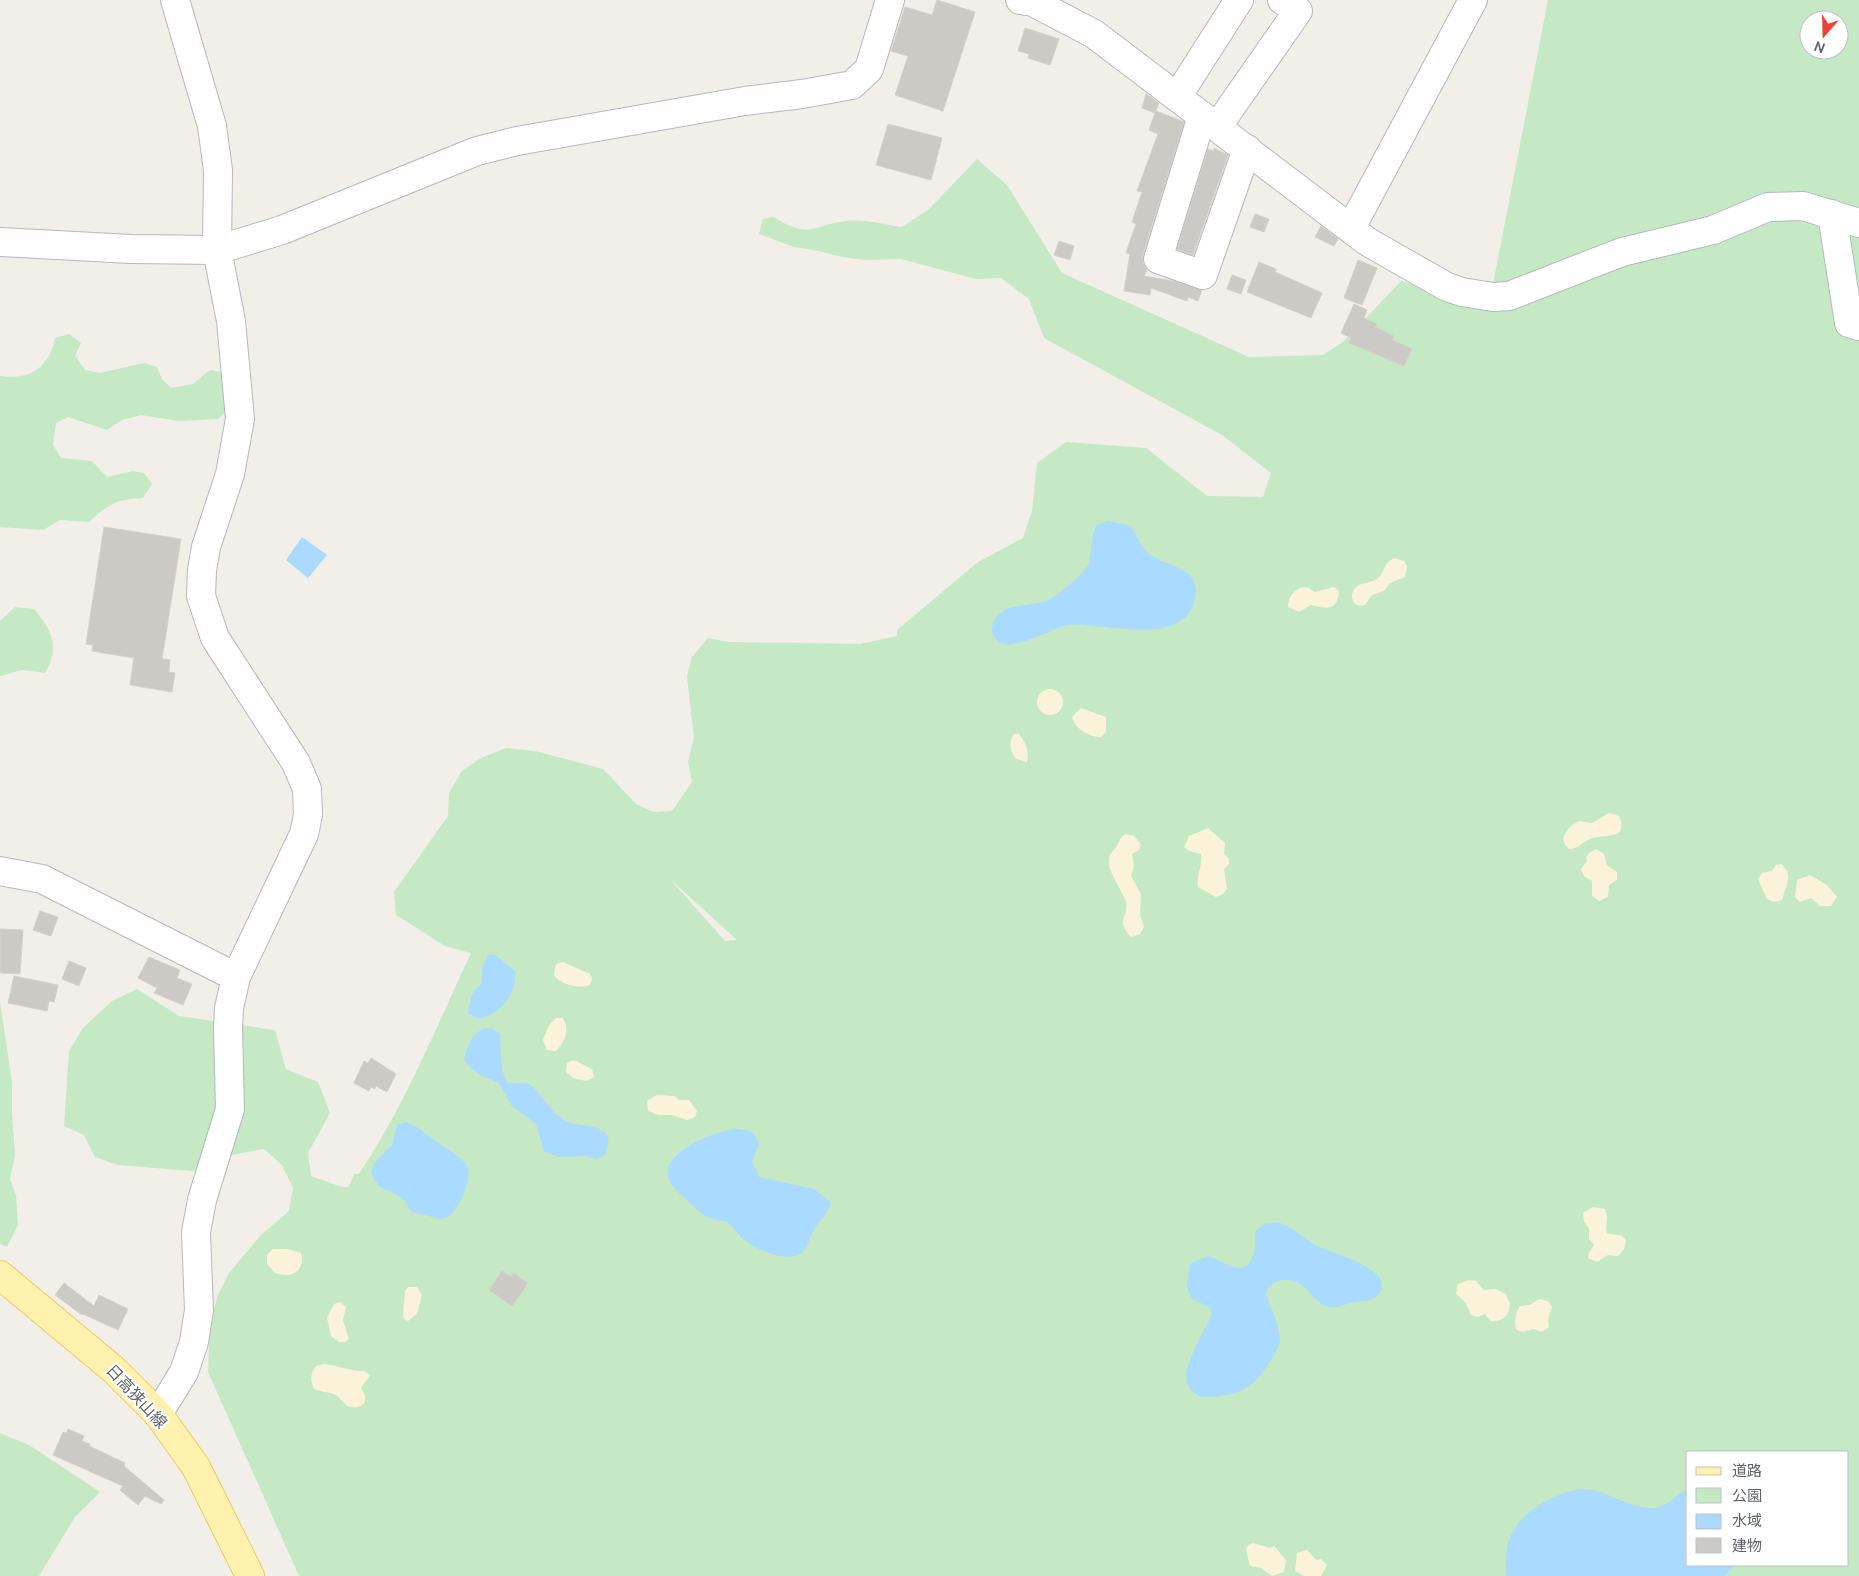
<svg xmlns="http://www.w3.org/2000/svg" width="1859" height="1576" viewBox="0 0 1859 1576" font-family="Manrope,'Noto Sans JP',sans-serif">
  <rect width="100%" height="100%" fill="#f1efe8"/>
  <g fill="#c5e8c5" fill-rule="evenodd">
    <path d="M 1548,0 L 1859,0 L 1859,1576 L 299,1576 L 208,1372 L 210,1322 L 218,1295 L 229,1273 L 260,1236 L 289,1211 L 293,1188 L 282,1165 L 264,1149 L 220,1157 L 192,1171 L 118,1165 L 95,1157 L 84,1135 L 64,1126 L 69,1051 L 83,1028 L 112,1001 L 137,989 L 179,1016 L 275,1030 L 286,1069 L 318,1082 L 330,1113 L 308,1153 L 311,1176 L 342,1187 L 349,1187 L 354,1174 L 359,1174 C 405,1105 436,1028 471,953 L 445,946 L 396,915 L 394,892 L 448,816 L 449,793 L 462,771 L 481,758 L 506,748 L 535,751 L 603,769 L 636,804 L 654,812 L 672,811 L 692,782 L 688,762 L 694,738 L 687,676 L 692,657 L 708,638 L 729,642 L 860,644 L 897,636 L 897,630 L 978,562 L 1023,538 L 1032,511 L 1037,463 L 1066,442 L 1146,448 L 1207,496 L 1263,497 L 1271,473 L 1222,435 L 1044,338 L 1029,299 L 1001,278 L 976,279 L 901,259 L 865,260 L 842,257 L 819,251 L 794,247 L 759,234 L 763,219 L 773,217 C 811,240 811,225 847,221 C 864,219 885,225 902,227 L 929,209 L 977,159 L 1007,185 L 1062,273 L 1249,357 L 1323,355 L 1343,342 L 1401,281 L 1489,305 ZM 1809,20 L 1839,20 L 1839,50 L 1809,50 ZM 670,879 L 737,940 L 725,941 ZM 1688,1452 L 1848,1452 L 1848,1565 L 1688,1565 Z"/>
    <path d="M 69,334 L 81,343 L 75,356 L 85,370 L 100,373 L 144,363 L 157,367 L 162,379 L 171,388 L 193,384 L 210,370 L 231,374 L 234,404 L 218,419 L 179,421 L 141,415 L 122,420 L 107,430 L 68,417 L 56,423 L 53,445 L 61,458 L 92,461 L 107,477 L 133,471 L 144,473 L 152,484 L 143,498 C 117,499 108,504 89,522 L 60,520 L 43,530 L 0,527 L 0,376 C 29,381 50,367 55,338 Z"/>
    <path d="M 15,607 L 34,609 C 52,631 60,647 45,673 L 22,670 L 0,676 L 0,621 Z"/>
    <path d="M 0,1001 L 12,1083 L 12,1113 L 15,1155 L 10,1180 L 16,1195 L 18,1225 L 7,1247 L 0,1244 Z"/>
    <path d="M 0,1433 L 29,1445 L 100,1492 L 75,1517 L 39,1576 L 0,1576 Z"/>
  </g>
  <g fill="#fbf3d9">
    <path d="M 1395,558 L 1404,561 L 1407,566 L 1405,577 L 1390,583 L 1384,591 L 1372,595 L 1365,605 C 1354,609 1348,597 1355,588 C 1362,581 1374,584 1380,576 C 1386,568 1384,562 1395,558 Z"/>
    <path d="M 1303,587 L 1309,588 L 1315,592 L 1334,587 L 1339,591 C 1337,611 1327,609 1311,605 L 1299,612 L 1288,607 C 1288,597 1293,590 1303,587 Z"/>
    <circle cx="1050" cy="702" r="13"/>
    <path d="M 1081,708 L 1106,717 L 1106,732 L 1101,737 C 1089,737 1075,729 1072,717 Z"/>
    <path d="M 1014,734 L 1019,734 C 1025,742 1030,752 1027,762 L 1016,759 C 1010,751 1008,743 1014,734 Z"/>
    <path d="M 1609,813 L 1619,816 C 1630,842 1602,833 1590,839 C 1582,842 1578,849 1569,849 C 1557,838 1568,827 1579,821 L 1592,823 Z"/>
    <path d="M 1208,828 L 1225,843 L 1224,854 L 1229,859 L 1229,864 L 1224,869 L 1227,889 L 1223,894 L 1216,897 L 1198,887 C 1196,875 1203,865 1201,854 L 1189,851 L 1184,847 L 1189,836 Z"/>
    <path d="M 1126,834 L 1134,836 L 1141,844 L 1139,850 L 1132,854 L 1134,866 L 1131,876 L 1141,894 L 1140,915 L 1144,927 L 1140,934 L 1131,937 C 1115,920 1129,916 1126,902 C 1122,889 1104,868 1110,855 C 1111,852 1115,849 1117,846 C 1120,840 1120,837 1126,834 Z"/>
    <path d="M 1596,849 L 1604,854 L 1607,865 L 1617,872 L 1617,880 L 1609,885 L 1608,897 L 1599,901 L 1592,896 L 1592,881 L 1584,876 L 1581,869 L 1587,861 L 1586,857 L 1589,853 Z"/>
    <path d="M 1781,864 C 1794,874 1786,886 1782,900 L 1774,902 L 1767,899 L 1758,879 L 1762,873 L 1772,871 L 1776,865 Z"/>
    <path d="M 1810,875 L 1827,885 L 1837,897 L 1831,906 L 1820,906 L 1811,898 L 1800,902 L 1795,897 L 1797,880 Z"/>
    <path d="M 563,962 L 590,974 L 592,978 L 590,985 C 577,989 563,985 554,976 L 555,966 L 558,963 Z"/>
    <path d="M 556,1018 L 563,1018 C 570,1029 565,1042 556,1051 L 547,1050 L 543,1040 L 549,1025 Z"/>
    <path d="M 574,1060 L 592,1069 L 594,1077 L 586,1081 L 573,1078 L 566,1072 L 567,1063 Z"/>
    <path d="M 657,1095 L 674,1096 L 679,1100 L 689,1100 L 697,1111 L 695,1117 L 687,1120 L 672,1115 L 658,1115 L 648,1111 L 647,1101 Z"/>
    <path d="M 1593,1207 L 1605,1209 C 1610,1218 1604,1225 1607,1233 L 1622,1236 L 1626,1240 L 1624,1249 L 1618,1256 L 1608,1255 L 1597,1262 L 1588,1258 L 1589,1253 L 1594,1245 L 1589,1239 L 1589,1229 L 1584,1221 L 1583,1213 Z"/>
    <path d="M 273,1249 L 288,1249 L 301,1253 C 306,1271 291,1279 275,1273 L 267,1264 L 267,1255 Z"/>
    <path d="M 1469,1280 L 1476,1281 L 1484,1290 L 1496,1289 L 1506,1294 L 1510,1304 C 1509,1316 1503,1322 1490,1321 L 1485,1314 L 1478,1317 L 1471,1315 L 1466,1303 L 1456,1294 L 1458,1284 Z"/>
    <path d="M 408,1287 L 417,1287 L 422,1295 L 417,1314 L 408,1321 L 404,1319 C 402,1314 405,1297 405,1291 Z"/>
    <path d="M 1539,1299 L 1548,1301 L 1552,1307 L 1548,1319 L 1549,1327 L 1542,1332 L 1534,1329 L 1522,1332 L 1517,1330 C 1513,1324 1516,1312 1520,1306 L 1530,1305 Z"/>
    <path d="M 340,1302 L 346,1307 L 343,1320 L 349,1339 L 345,1342 L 339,1342 L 331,1336 L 327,1318 L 334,1304 Z"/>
    <path d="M 324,1364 C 338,1365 351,1372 364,1371 L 370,1375 L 361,1388 L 365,1395 L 365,1402 L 361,1406 C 343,1411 346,1400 334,1394 C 328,1392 321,1392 314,1389 C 310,1379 310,1375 316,1366 Z"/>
    <path d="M 1253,1543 L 1270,1548 L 1274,1546 L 1286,1560 L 1284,1572 L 1272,1576 L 1261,1568 L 1250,1566 L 1246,1550 L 1248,1545 Z"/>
    <path d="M 1307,1550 L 1316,1560 L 1321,1559 L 1327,1565 L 1321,1576 L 1304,1576 L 1295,1571 L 1297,1553 Z"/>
  </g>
  <g fill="#aadaff">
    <path d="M 1108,521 L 1131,526 C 1136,534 1142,549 1149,554 C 1165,566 1197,567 1196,592 C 1193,642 1127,629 1095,626 C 1087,625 1077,624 1069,625 C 1052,627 1007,657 995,638 C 993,635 991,632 992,628 C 998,599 1029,609 1049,600 C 1057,596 1085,573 1088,565 C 1093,551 1090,537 1097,525 Z"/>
    <path d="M 302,537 L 327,555 L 308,578 L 286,560 Z"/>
    <path d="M 494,954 L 515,971 C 517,993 501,1015 479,1019 L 468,1013 L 472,994 L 482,983 L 482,969 L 488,955 Z"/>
    <path d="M 486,1028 L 493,1029 L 500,1034 L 502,1072 L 508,1083 L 529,1084 C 543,1094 552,1116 568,1122 C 580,1127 596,1123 606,1134 C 611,1140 607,1149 604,1156 L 597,1159 L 586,1156 L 559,1157 L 544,1151 L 536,1124 L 511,1105 L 499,1083 C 486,1077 471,1073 464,1059 C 468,1046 472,1032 486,1028 Z"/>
    <path d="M 405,1122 C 417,1125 427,1135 437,1142 C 447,1150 459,1154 467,1166 C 474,1176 458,1211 448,1217 C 440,1221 434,1217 426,1215 C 421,1214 416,1214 411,1211 C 408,1209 408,1204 405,1201 C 392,1188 380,1194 371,1173 L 374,1164 L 392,1145 L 397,1125 Z"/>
    <path d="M 736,1129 C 749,1130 755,1131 759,1144 L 752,1162 L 759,1177 L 814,1189 L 831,1202 C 828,1214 818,1221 813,1232 C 809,1238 808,1248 802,1252 C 789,1265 754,1249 742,1238 C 736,1232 733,1226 726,1221 C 708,1220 703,1215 690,1203 C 683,1196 670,1187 668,1176 C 664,1150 716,1131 736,1129 Z"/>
    <path d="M 1265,1223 C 1269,1223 1276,1222 1280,1223 C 1294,1227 1306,1241 1319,1247 C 1334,1253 1400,1271 1377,1296 C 1371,1302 1363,1301 1355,1302 C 1347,1303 1337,1309 1329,1307 C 1315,1304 1311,1290 1300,1284 C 1286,1276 1270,1279 1266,1294 C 1271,1308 1279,1324 1280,1339 C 1280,1346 1275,1354 1271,1360 C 1251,1392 1238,1396 1200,1397 C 1196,1393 1189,1390 1187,1383 C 1182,1365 1205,1332 1212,1314 L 1210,1308 L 1191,1298 L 1187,1287 L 1190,1264 L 1208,1256 C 1217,1258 1228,1267 1238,1268 C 1256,1269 1256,1244 1255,1232 Z"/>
    <path d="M 1688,1488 L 1688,1565 L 1736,1565 L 1724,1576 L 1506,1576 C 1506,1563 1505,1547 1511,1535 C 1522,1510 1567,1484 1593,1490 C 1614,1495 1638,1512 1659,1507 C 1668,1505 1680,1493 1688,1488 Z"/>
  </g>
  <g fill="#cccac5" stroke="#d6d1c6">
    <path d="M 937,0 L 975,12 L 943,111 L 895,95 L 908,56 L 891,51 L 905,7 L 932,15 Z"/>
    <path d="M 1025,28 L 1059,39 L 1050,65 L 1028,58 L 1029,54 L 1018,51 Z"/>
    <path d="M 1146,94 L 1159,103 L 1156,111 L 1184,122 L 1143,254 L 1143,263 L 1147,270 L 1144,276 L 1173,281 L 1202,290 L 1198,301 L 1188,297 L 1187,301 L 1151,288 L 1150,295 L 1124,291 L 1130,254 L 1126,253 L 1136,224 L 1132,222 L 1142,192 L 1137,191 L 1158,134 L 1149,130 L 1155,113 L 1142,108 Z"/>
    <path d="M 888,124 L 942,138 L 931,180 L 876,165 Z"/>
    <path d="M 1214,148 L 1228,155 L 1193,255 L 1177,249 L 1208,149 L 1213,151 Z"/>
    <path d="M 1255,214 L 1269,219 L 1264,232 L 1250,227 Z"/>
    <path d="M 1321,226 L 1338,239 L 1334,246 L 1315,237 Z"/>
    <path d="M 1059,241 L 1074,246 L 1070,260 L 1054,255 Z"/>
    <path d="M 1358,260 L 1377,268 L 1362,305 L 1344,298 Z"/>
    <path d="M 1259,262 L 1276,269 L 1275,272 L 1322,293 L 1311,318 L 1247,292 Z"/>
    <path d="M 1232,275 L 1246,280 L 1241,294 L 1227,289 Z"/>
    <path d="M 1354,304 L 1367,310 L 1364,318 L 1377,324 L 1375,327 L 1394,336 L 1392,340 L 1412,349 L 1404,366 L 1349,343 L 1351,338 L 1341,333 Z"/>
    <path d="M 104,527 L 181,539 L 162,659 L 170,660 L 169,672 L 175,673 L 172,692 L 130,685 L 134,658 L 92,651 L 93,645 L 86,644 Z"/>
    <path d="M 40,911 L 58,917 L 51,936 L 33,930 Z"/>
    <path d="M 0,929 L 23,930 L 20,974 L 0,973 Z"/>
    <path d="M 149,957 L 180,970 L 177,978 L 192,984 L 183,1005 L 154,993 L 157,988 L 138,978 Z"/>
    <path d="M 69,961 L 86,968 L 79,986 L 62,979 Z"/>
    <path d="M 14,976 L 58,985 L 54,1002 L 49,1001 L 47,1011 L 8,1003 Z"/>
    <path d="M 371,1058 L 396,1074 L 387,1092 L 376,1086 L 375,1089 L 371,1087 L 369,1091 L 354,1083 L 364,1061 L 368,1063 Z"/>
    <path d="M 502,1271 L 511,1277 L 513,1273 L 528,1283 L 512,1306 L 489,1290 Z"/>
    <path d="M 64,1283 L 94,1306 L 99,1295 L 128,1309 L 118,1330 L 83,1314 L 82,1315 L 55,1295 Z"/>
    <path d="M 68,1429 L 84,1436 L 82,1441 L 90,1444 L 89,1446 L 125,1463 L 124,1466 L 164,1500 L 161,1504 L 145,1496 L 138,1505 L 120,1490 L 123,1486 L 53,1455 L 63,1432 L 66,1433 Z"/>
  </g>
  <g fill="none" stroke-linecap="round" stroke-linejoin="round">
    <defs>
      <g id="minor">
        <path d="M 1020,0 L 1033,2 L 1094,34 L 1368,242 L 1447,287 L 1462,292 L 1493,297 L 1509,296 L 1622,252 L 1713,230 L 1768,207 L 1803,206 L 1859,223"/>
        <path d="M 1177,97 L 1239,0"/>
        <path d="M 1202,116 L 1158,259 L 1203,275 L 1247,149"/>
        <path d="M 1217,127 L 1298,11 L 1282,0"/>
        <path d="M 1832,214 L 1849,323 L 1859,326"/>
        <path d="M 1351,228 L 1473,0"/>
        <path d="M 0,242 L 131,249 L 217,250 L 282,230 L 477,151 L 517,141 L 745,101 L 802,94 L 852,85 L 869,69 L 890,0"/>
        <path d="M 0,871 L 42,879 L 236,977"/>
        <path d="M 158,1414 L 184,1372 L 194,1342 L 199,1310 L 196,1232 L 202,1200 L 230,1109 L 228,1029 L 229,1008 L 236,977 L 304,834 L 308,815 L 307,789 L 296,763 L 215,638 L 201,596 L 202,570 L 206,547 L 230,474 L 240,419 L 231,321 L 217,250 L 218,170 L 212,126 L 175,0"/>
      </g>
      <path id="major" d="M 0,1275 L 114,1370 L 158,1414 L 196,1467 L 250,1576"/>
    </defs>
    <use href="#minor" stroke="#b5b8bc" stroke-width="30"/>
    <use href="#major" stroke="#f2c960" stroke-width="30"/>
    <use href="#minor" stroke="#fff" stroke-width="28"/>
    <use href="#major" stroke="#fff2af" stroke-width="28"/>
  </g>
  <g text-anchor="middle" stroke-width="4" stroke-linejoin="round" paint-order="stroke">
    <g font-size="16" fill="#5f6368" stroke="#fff">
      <text transform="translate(137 1396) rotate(47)" y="6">日高狭山線</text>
    </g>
  </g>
  <rect x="1686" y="1451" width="162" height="115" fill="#ffffff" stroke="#bfc1c3"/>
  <rect x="1696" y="1467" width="25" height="8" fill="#fff2af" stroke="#bfc1c3"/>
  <text x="1732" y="1476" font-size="15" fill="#5f6368">道路</text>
  <rect x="1696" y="1488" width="25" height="15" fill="#c5e8c5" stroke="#bfc1c3"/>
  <text x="1732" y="1501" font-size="15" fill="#5f6368">公園</text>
  <rect x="1696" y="1514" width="25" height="15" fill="#aadaff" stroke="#bfc1c3"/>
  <text x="1732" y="1526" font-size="15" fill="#5f6368">水域</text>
  <rect x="1696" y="1538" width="25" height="15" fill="#cccac5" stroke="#bfc1c3"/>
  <text x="1732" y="1551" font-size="15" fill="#5f6368">建物</text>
  <g transform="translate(1824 35) rotate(200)"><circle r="24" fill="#ffffff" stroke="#bfc1c3"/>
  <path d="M0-4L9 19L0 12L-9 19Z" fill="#ea4335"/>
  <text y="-8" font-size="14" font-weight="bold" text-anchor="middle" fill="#5f6368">N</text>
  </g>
</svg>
